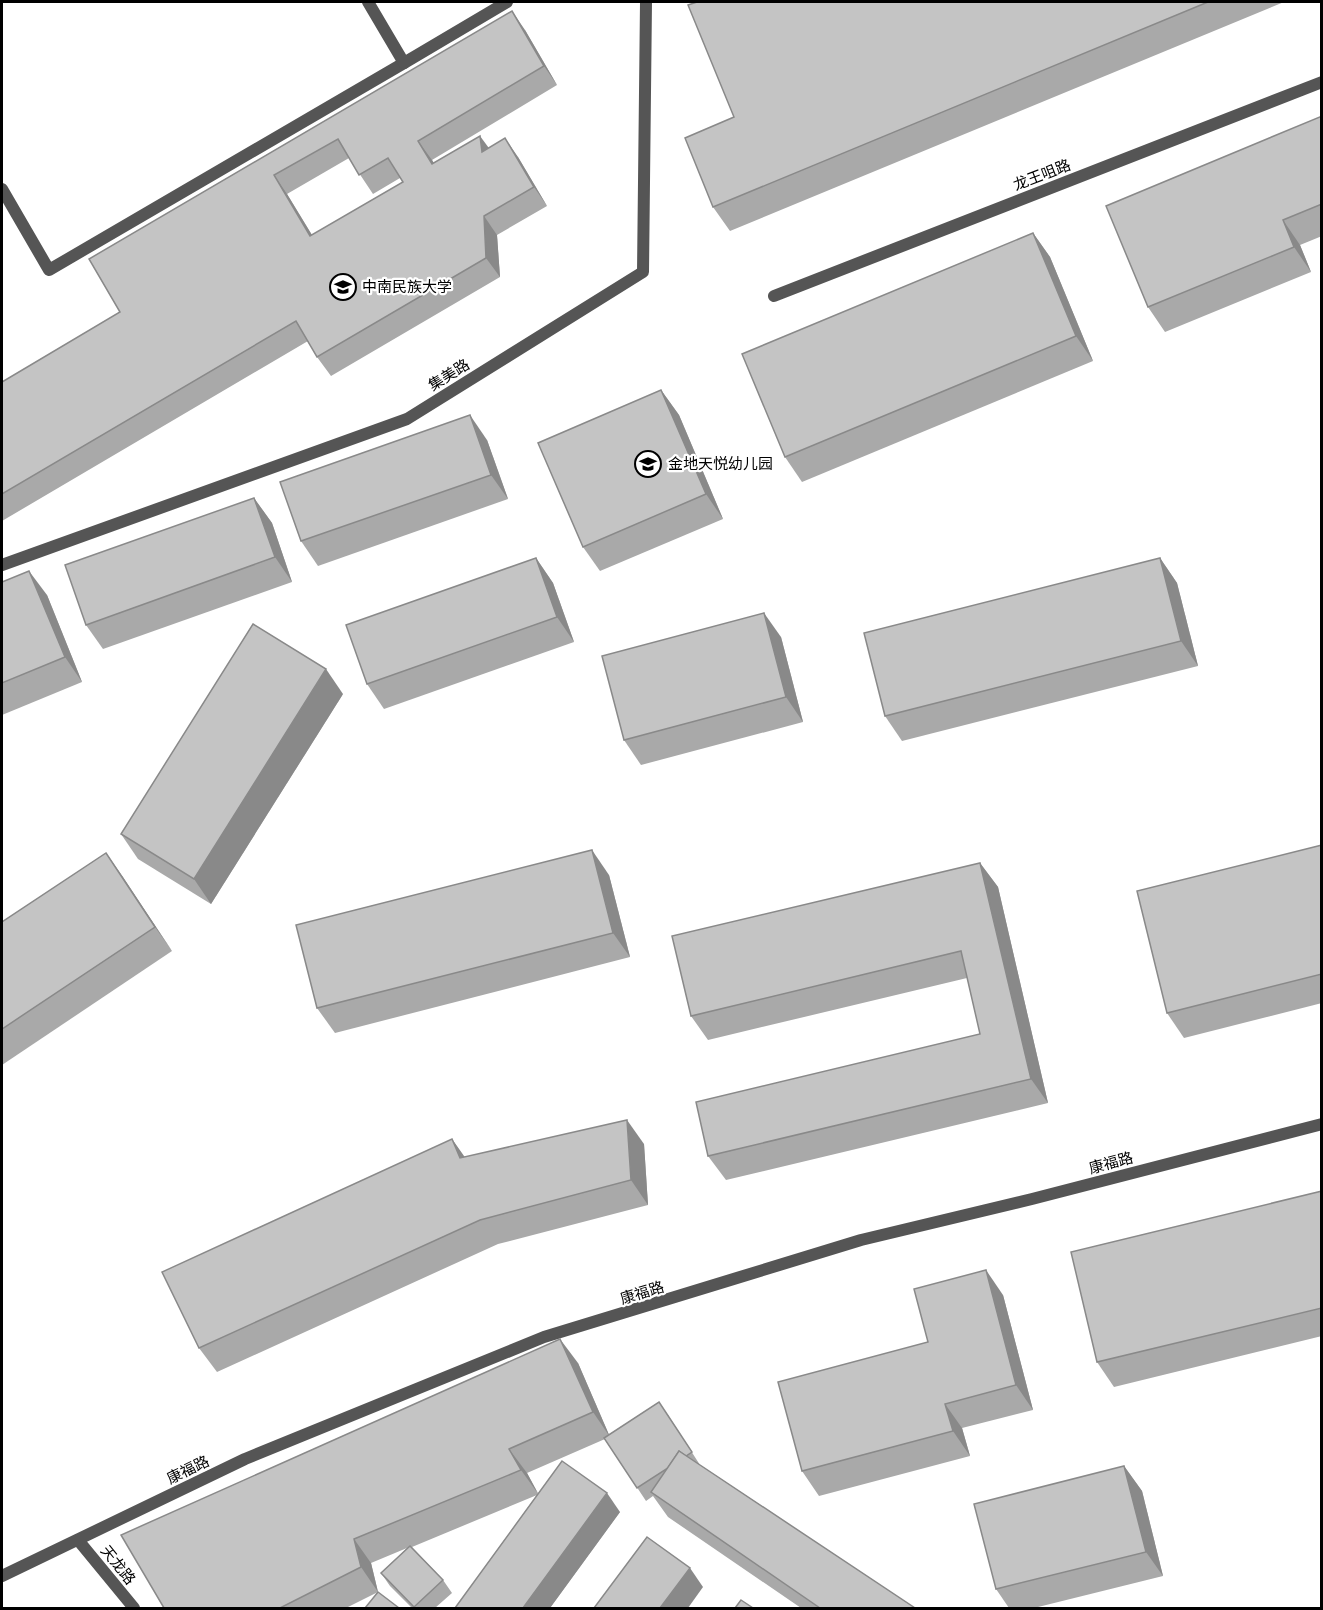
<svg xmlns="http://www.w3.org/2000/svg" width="1323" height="1610" viewBox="0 0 1323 1610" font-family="Lato,'Noto Sans SC',sans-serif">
  <rect width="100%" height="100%" fill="#fff"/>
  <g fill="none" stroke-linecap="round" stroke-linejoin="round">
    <path stroke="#555" stroke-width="12" d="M 2,189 L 49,270 L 404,63"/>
    <g stroke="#555" stroke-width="12">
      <path d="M 368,2 L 404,63 L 507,2"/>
      <path d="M 2,565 L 407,419 L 643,272 L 646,2"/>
      <path d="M 78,1540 L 134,1608"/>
    </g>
    <g stroke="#555" stroke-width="12">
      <path d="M 774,296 L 1322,82"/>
      <path d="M 2,1576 L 245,1459 L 544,1337 L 861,1240 L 1032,1199 L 1322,1124"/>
    </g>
  </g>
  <g fill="#a9a9a9" fill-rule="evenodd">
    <path d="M 697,2 L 1284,2 L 730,231 L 713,207 L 734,117 Z"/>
    <path d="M 525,30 L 557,85 L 432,160 L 434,163 L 489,148 L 518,157 L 547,206 L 497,235 L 500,277 L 331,376 L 317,357 L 308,341 L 2,521 L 2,382 L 120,312 L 89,259 ZM 349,158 L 373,194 L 400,178 L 403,182 L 312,235 L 287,194 Z"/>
    <path d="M 1322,116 L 1322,236 L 1300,245 L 1311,272 L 1165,332 L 1148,307 Z"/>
    <path d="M 1033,233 L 1050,257 L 1093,361 L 802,482 L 785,457 Z"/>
    <path d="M 661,390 L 679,415 L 723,519 L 600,571 L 583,547 Z"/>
    <path d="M 487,440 L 508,499 L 318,566 L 301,541 Z"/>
    <path d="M 254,498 L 272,523 L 292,582 L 103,649 L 86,625 Z"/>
    <path d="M 536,558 L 553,583 L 574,642 L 384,709 L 367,684 Z"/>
    <path d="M 1160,558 L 1177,583 L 1198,666 L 902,741 L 885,716 Z"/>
    <path d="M 2,582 L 47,595 L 82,682 L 2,715 Z"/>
    <path d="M 781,637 L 803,722 L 641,765 L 624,740 Z"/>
    <path d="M 343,694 L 211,904 L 138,859 L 121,834 Z"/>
    <path d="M 1322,845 L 1322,1003 L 1184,1038 L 1167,1013 Z"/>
    <path d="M 106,853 L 172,951 L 2,1065 L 2,922 Z"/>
    <path d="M 980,863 L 998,887 L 1048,1103 L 726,1180 L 708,1156 L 980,1034 L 967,978 L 708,1040 L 691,1016 Z"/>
    <path d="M 609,875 L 630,957 L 335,1033 L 317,1008 Z"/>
    <path d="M 452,1139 L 464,1157 L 644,1144 L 648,1205 L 498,1244 L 217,1372 L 199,1348 Z"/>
    <path d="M 1322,1191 L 1322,1336 L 1114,1387 L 1097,1362 Z"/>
    <path d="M 1003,1295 L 1033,1410 L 962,1428 L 970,1456 L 819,1496 L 802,1471 L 928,1342 Z"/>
    <path d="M 578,1363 L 609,1435 L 668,1415 L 700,1465 L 915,1608 L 801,1608 L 668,1517 L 653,1496 L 646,1501 L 605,1439 L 527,1473 L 538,1494 L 620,1512 L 550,1608 L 455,1608 L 537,1495 L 412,1547 L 443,1580 L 452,1593 L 435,1608 L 412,1608 L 390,1586 L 381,1573 L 407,1548 L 371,1563 L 378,1592 L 346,1608 L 164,1608 Z"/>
    <path d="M 1124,1466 L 1142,1491 L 1163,1576 L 1034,1608 L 1009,1608 L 996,1589 Z"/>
  </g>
  <g fill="#898989">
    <path d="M 512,11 L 525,30 L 557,85 L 544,66 Z"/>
    <path d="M 480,136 L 494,155 L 482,152 Z"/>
    <path d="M 505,138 L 518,157 L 547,206 L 534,187 Z"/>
    <path d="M 418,141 L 432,160 L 445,183 L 432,164 Z"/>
    <path d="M 274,175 L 287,194 L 324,255 L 310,236 Z"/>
    <path d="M 484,216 L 497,235 L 500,277 L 486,258 Z"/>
    <path d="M 1283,220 L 1300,245 L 1311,272 L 1294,247 Z"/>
    <path d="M 1033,233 L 1050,257 L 1093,361 L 1076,336 Z"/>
    <path d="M 661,390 L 679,415 L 723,519 L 706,494 Z"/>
    <path d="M 470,415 L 487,440 L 508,499 L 491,475 Z"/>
    <path d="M 254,498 L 272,523 L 292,582 L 275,557 Z"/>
    <path d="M 536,558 L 553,583 L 574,642 L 557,617 Z"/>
    <path d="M 1160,558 L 1177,583 L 1198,666 L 1181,641 Z"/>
    <path d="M 29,571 L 47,595 L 82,682 L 65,657 Z"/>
    <path d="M 764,613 L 781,637 L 803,722 L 786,697 Z"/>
    <path d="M 326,669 L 343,694 L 211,904 L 194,879 Z"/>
    <path d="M 592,850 L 609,875 L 630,957 L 613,933 Z"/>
    <path d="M 106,853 L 123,877 L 172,951 L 155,927 Z"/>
    <path d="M 980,863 L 998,887 L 1048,1103 L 1031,1079 Z"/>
    <path d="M 627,1120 L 644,1144 L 648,1205 L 631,1180 Z"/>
    <path d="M 452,1139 L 469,1163 L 460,1158 Z"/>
    <path d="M 986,1270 L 1003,1295 L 1033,1410 L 1016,1385 Z"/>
    <path d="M 560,1339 L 578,1363 L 610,1437 L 593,1412 Z"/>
    <path d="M 945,1404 L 962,1428 L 970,1456 L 953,1431 Z"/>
    <path d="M 509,1449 L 527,1473 L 539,1495 L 521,1470 Z"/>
    <path d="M 1124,1466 L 1142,1491 L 1163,1576 L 1146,1552 Z"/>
    <path d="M 607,1493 L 620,1512 L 550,1608 L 523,1608 Z"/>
    <path d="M 354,1539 L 371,1563 L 378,1592 L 361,1567 Z"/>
    <path d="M 690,1568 L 703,1587 L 688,1608 L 660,1608 Z"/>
  </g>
  <g fill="#c4c4c4" stroke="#898989" stroke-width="1.5" fill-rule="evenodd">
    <path d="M 697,2 L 1208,2 L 713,207 L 685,138 L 734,117 L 688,5 Z"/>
    <path d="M 512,11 L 544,66 L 418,141 L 432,164 L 480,136 L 482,152 L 505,138 L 534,187 L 484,216 L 486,258 L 317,357 L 296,321 L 2,494 L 2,382 L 120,312 L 89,259 ZM 338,139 L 359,175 L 388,158 L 403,182 L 310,236 L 274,175 Z"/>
    <path d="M 1322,116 L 1322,204 L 1283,220 L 1294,247 L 1148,307 L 1106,206 Z"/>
    <path d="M 1033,233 L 1076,336 L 785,457 L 742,354 Z"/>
    <path d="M 661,390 L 706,494 L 583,547 L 538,443 Z"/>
    <path d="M 470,415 L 491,475 L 301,541 L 280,482 Z"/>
    <path d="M 254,498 L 275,557 L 86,625 L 65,565 Z"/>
    <path d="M 536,558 L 557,617 L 367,684 L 346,625 Z"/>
    <path d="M 1160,558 L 1181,641 L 885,716 L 864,633 Z"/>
    <path d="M 29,571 L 65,657 L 2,683 L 2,582 Z"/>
    <path d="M 764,613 L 786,697 L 624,740 L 602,656 Z"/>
    <path d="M 253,624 L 326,669 L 194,879 L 121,834 Z"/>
    <path d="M 1322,845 L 1322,974 L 1167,1013 L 1137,891 Z"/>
    <path d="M 592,850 L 613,933 L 317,1008 L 296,925 Z"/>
    <path d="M 106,853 L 155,927 L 2,1029 L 2,922 Z"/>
    <path d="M 980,863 L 1031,1079 L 708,1156 L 696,1102 L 980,1034 L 961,951 L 691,1016 L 672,936 Z"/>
    <path d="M 627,1120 L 631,1180 L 480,1220 L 199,1348 L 162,1272 L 452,1139 L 460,1158 Z"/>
    <path d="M 1322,1191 L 1322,1308 L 1097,1362 L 1071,1252 Z"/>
    <path d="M 986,1270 L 1016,1385 L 945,1404 L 953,1431 L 802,1471 L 778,1382 L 928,1342 L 914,1289 Z"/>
    <path d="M 560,1339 L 593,1412 L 509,1449 L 521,1470 L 354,1539 L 361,1567 L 280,1608 L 164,1608 L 121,1535 Z"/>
    <path d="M 659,1402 L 692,1452 L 686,1456 L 679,1451 L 668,1468 L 637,1488 L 604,1438 Z"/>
    <path d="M 679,1451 L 915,1608 L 820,1608 L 651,1492 Z"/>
    <path d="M 562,1461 L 607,1493 L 523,1608 L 455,1608 Z"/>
    <path d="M 1124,1466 L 1146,1552 L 996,1589 L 974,1504 Z"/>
    <path d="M 647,1537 L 690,1568 L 660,1608 L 594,1608 Z"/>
    <path d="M 410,1546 L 443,1580 L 414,1607 L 381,1573 Z"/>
    <path d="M 378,1592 L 399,1608 L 365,1608 Z"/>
    <path d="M 741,1600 L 753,1608 L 735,1608 Z"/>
  </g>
  <defs>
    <symbol id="university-ring" viewBox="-11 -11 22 22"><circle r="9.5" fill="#fff" stroke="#000" stroke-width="1.5"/><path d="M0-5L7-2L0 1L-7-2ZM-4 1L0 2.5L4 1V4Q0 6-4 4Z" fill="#000"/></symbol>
    <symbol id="school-ring" viewBox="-11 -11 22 22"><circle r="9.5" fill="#fff" stroke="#000" stroke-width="1.5"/><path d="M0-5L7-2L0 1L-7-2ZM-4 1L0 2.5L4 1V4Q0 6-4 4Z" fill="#000"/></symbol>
  </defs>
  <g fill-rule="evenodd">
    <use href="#university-ring" x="328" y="272" width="30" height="30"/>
    <use href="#school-ring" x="633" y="449" width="30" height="30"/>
  </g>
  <g text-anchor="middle" stroke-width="4.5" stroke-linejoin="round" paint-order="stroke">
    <g font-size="15" fill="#000" stroke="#fff">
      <text transform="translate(1042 175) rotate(-21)" y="5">龙王咀路</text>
      <text transform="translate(449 375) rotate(-32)" y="5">集美路</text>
      <text transform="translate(1111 1163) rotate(-15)" y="5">康福路</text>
      <text transform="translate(642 1293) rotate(-17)" y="5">康福路</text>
      <text transform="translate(188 1470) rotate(-26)" y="5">康福路</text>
      <text transform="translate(118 1565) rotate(51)" y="5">天龙路</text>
    </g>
    <g font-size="15" fill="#000" stroke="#fff" text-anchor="start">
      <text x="362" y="292">中南民族大学</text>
      <text x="668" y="469">金地天悦幼儿园</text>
    </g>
  </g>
  <rect width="1323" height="1610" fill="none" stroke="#000000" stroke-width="6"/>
</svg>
